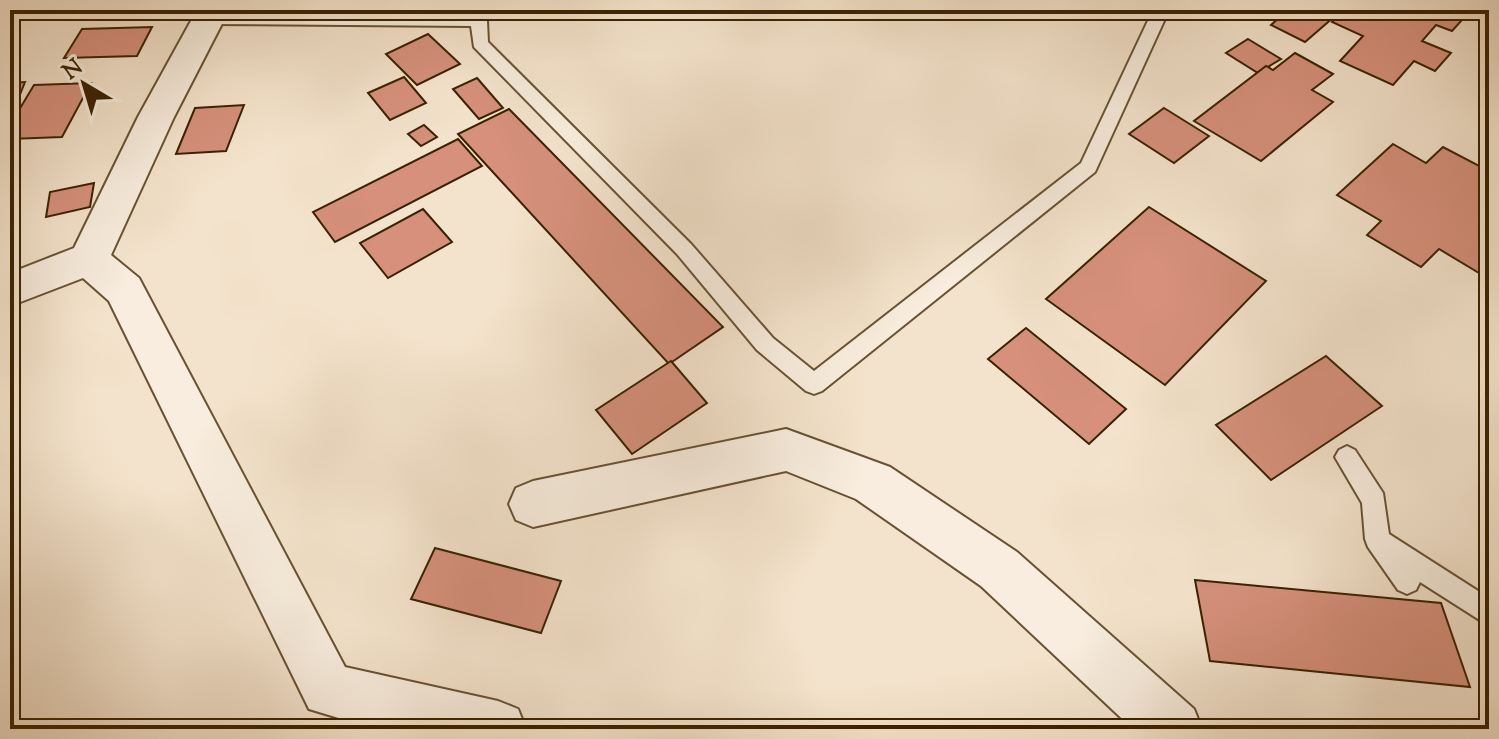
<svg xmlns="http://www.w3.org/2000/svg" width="1499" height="739" viewBox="0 0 1499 739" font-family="'Sorts Mill Goudy',serif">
  <rect width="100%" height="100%" fill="#f4e3cc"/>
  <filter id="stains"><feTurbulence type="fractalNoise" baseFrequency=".0025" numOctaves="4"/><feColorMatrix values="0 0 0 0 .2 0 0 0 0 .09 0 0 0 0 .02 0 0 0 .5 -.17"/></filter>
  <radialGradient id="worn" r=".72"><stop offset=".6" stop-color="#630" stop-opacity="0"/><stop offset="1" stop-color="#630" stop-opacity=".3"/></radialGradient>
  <g fill="#d6907c" stroke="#3a2200" stroke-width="2">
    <path d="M 1288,10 L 1342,10 L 1305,42 L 1271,25 Z"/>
    <path d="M 1343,10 L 1357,10 L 1381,20 L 1391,10 L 1438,10 L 1462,20 L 1452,31 L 1436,25 L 1422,41 L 1451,53 L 1435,71 L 1414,61 L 1393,85 L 1340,61 L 1363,36 L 1332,22 Z"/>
    <path d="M 1459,10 L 1489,10 L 1489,24 Z"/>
    <path d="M 152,27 L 137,56 L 64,58 L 82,29 Z"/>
    <path d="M 428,34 L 460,64 L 417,85 L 386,54 Z"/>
    <path d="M 1248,39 L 1281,59 L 1258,73 L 1226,53 Z"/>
    <path d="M 1295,53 L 1333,74 L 1312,90 L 1333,102 L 1261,161 L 1194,121 L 1266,66 L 1273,70 Z"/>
    <path d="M 404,77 L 426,103 L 390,120 L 368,93 Z"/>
    <path d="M 477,78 L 503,108 L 479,119 L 453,89 Z"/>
    <path d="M 25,82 L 15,107 L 10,107 L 10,83 Z"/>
    <path d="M 91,83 L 62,137 L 10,139 L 10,125 L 34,85 Z"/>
    <path d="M 244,105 L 226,151 L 176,154 L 195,108 Z"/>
    <path d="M 1164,108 L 1209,136 L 1174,163 L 1129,134 Z"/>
    <path d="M 509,109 L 723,327 L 669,364 L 458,134 Z"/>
    <path d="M 424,125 L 437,137 L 421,146 L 408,134 Z"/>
    <path d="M 458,139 L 482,166 L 335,242 L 313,212 Z"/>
    <path d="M 1393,144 L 1426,163 L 1443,147 L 1489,171 L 1489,279 L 1439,249 L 1421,267 L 1367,235 L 1381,221 L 1337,195 Z"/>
    <path d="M 94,183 L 90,207 L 46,217 L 50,192 Z"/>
    <path d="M 1149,207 L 1266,281 L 1165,385 L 1046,299 Z"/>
    <path d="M 423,209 L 452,242 L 388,278 L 360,243 Z"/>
    <path d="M 1026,328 L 1126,409 L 1089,444 L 988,359 Z"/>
    <path d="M 1326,356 L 1382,406 L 1271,480 L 1216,425 Z"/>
    <path d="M 671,361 L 707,403 L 632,454 L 596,410 Z"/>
    <path d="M 10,455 L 20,492 L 10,496 Z"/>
    <path d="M 435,548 L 561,581 L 541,633 L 411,599 Z"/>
    <path d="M 1195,580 L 1441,603 L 1470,687 L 1210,661 Z"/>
  </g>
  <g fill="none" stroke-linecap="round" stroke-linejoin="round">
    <defs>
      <g id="lane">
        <path d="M 478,10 L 494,10 L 487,21 L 488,42 L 691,244 L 773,338 L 814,371 L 1081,163 L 1153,10 L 1169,10 L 1095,172 L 822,391 L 814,394 L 806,391 L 757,350 L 677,254 L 474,47 L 471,26 L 207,24 L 199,19 L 207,14 L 474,16 Z"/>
        <path d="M 1347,446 L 1355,450 L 1383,493 L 1389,534 L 1489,598 L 1489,626 L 1420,582 L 1416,590 L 1407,594 L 1398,590 L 1368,547 L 1365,539 L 1362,503 L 1335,457 L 1339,450 Z"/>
      </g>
      <g id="street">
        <path d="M 197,10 L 229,10 L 174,117 L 111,255 L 139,278 L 345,667 L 498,701 L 518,709 L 526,729 L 375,729 L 309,709 L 109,301 L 83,278 L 10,306 L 10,273 L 74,248 L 138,117 Z"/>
        <path d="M 786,429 L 890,467 L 1017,552 L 1194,709 L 1202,729 L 1133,729 L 981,586 L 856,499 L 786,471 L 533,527 L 516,520 L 509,504 L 516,488 L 533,481 Z"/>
      </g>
    </defs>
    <use href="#lane" stroke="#685233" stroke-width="4"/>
    <use href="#street" stroke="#685233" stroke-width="4"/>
    <use href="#lane" fill="#f8edde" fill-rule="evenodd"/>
    <use href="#street" fill="#f8edde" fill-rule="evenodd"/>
  </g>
  <rect width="1499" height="739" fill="none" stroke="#f4e3cc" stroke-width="40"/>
  <rect x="12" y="12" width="1475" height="715" fill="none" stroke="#3a2200" stroke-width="4"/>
  <rect x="20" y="20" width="1459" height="699" fill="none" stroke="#3a2200" stroke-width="2"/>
  <g transform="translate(84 84) rotate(322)" stroke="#f8edde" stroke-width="6" paint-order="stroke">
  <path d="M0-6L14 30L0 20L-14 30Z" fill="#3a2200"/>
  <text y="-12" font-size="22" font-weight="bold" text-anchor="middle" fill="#3a2200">N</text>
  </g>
  <rect width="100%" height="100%" filter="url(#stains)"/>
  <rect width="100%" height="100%" fill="url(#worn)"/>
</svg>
